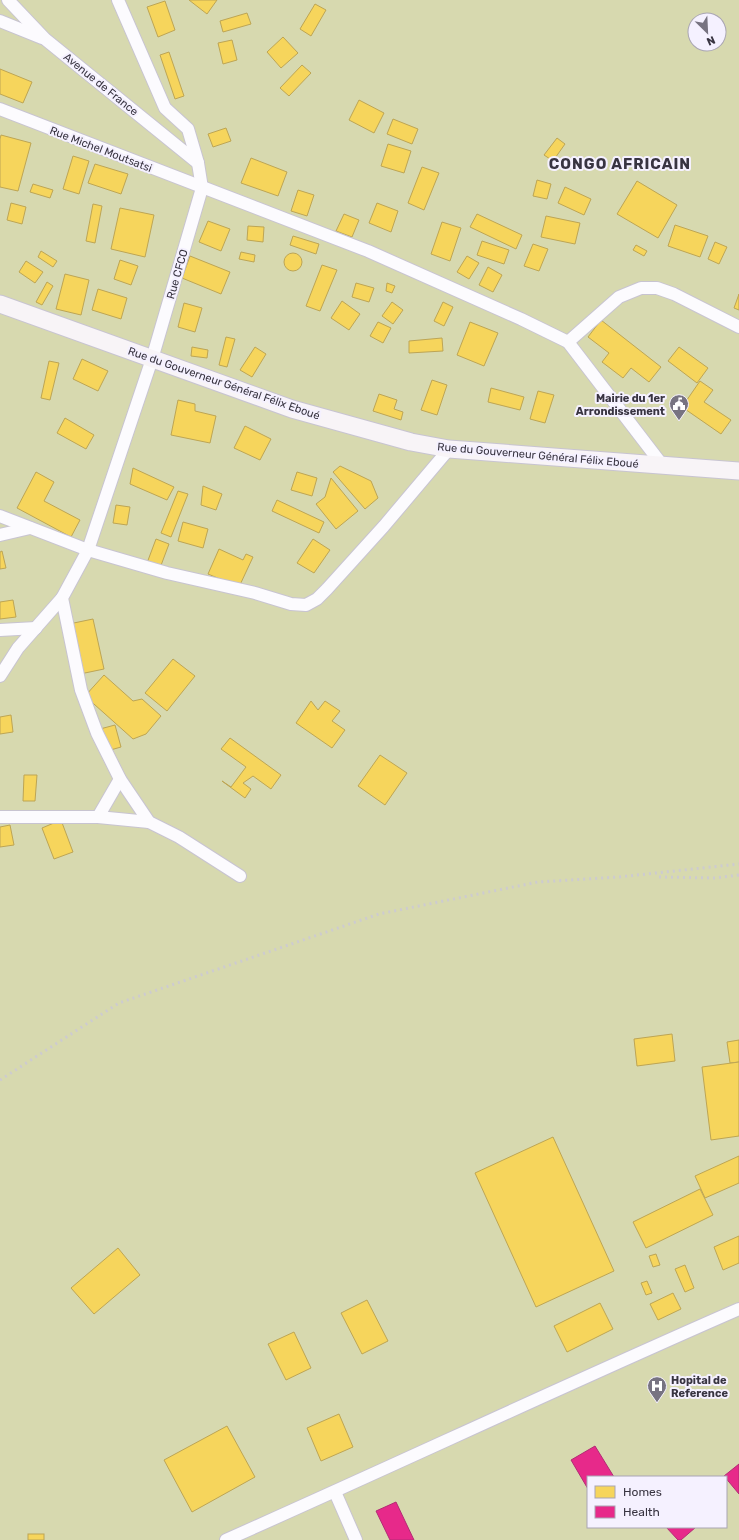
<svg xmlns="http://www.w3.org/2000/svg" width="739" height="1540" viewBox="0 0 739 1540" font-family="Rubik,sans-serif">
  <rect width="100%" height="100%" fill="#ece7f7"/>
  <path fill="#d7d9af" fill-rule="evenodd" d="M 0,0 L 739,0 L 739,1540 L 0,1540 ZM 695,20 L 719,20 L 719,44 L 695,44 ZM 588,1477 L 726,1477 L 726,1527 L 588,1527 Z"/>
  <g fill="#f6d55c" stroke="#bda554">
    <path d="M 189,0 L 217,0 L 207,14 Z"/>
    <path d="M 165,1 L 175,30 L 158,37 L 147,7 Z"/>
    <path d="M 315,4 L 326,10 L 311,36 L 300,29 Z"/>
    <path d="M 247,13 L 251,24 L 223,32 L 220,21 Z"/>
    <path d="M 283,37 L 298,53 L 281,68 L 267,52 Z"/>
    <path d="M 232,40 L 237,60 L 223,64 L 218,43 Z"/>
    <path d="M 169,52 L 184,96 L 175,99 L 160,55 Z"/>
    <path d="M 302,65 L 311,73 L 289,96 L 280,88 Z"/>
    <path d="M 0,69 L 32,82 L 23,103 L 0,94 Z"/>
    <path d="M 359,100 L 384,113 L 374,133 L 349,120 Z"/>
    <path d="M 393,119 L 418,129 L 412,144 L 387,134 Z"/>
    <path d="M 226,128 L 231,141 L 213,147 L 208,134 Z"/>
    <path d="M 1,135 L 31,143 L 18,191 L 0,187 L 0,139 Z"/>
    <path d="M 557,138 L 565,144 L 553,161 L 544,155 Z"/>
    <path d="M 388,144 L 411,151 L 404,173 L 381,166 Z"/>
    <path d="M 73,156 L 89,161 L 79,194 L 63,189 Z"/>
    <path d="M 251,158 L 287,172 L 278,196 L 241,183 Z"/>
    <path d="M 95,164 L 128,174 L 121,194 L 88,183 Z"/>
    <path d="M 422,167 L 439,173 L 424,210 L 408,203 Z"/>
    <path d="M 537,180 L 551,184 L 547,199 L 533,196 Z"/>
    <path d="M 637,181 L 677,205 L 658,238 L 617,214 Z"/>
    <path d="M 33,184 L 53,190 L 50,198 L 30,192 Z"/>
    <path d="M 565,187 L 591,199 L 584,215 L 558,203 Z"/>
    <path d="M 298,190 L 314,195 L 307,216 L 291,211 Z"/>
    <path d="M 11,203 L 26,207 L 22,224 L 7,220 Z"/>
    <path d="M 377,203 L 398,211 L 391,232 L 369,223 Z"/>
    <path d="M 93,204 L 102,206 L 95,243 L 86,241 Z"/>
    <path d="M 120,208 L 154,215 L 145,257 L 111,249 Z"/>
    <path d="M 344,214 L 359,220 L 352,237 L 336,231 Z"/>
    <path d="M 477,214 L 522,235 L 516,249 L 470,227 Z"/>
    <path d="M 546,216 L 580,223 L 575,244 L 541,237 Z"/>
    <path d="M 208,221 L 230,229 L 221,251 L 199,242 Z"/>
    <path d="M 442,222 L 461,228 L 450,261 L 431,254 Z"/>
    <path d="M 675,225 L 708,236 L 700,257 L 668,246 Z"/>
    <path d="M 248,226 L 264,227 L 263,242 L 247,240 Z"/>
    <path d="M 293,236 L 319,244 L 316,254 L 290,245 Z"/>
    <path d="M 482,241 L 509,250 L 504,264 L 477,255 Z"/>
    <path d="M 715,242 L 727,247 L 719,264 L 708,259 Z"/>
    <path d="M 533,244 L 548,249 L 539,271 L 524,266 Z"/>
    <path d="M 636,245 L 647,251 L 644,256 L 633,250 Z"/>
    <path d="M 41,251 L 57,261 L 53,267 L 38,257 Z"/>
    <path d="M 241,252 L 255,255 L 254,262 L 239,259 Z"/>
    <circle cx="293" cy="262" r="9"/>
    <path d="M 190,256 L 230,272 L 221,294 L 182,278 Z"/>
    <path d="M 467,256 L 479,263 L 469,279 L 457,272 Z"/>
    <path d="M 120,260 L 138,266 L 131,285 L 114,279 Z"/>
    <path d="M 26,261 L 43,272 L 35,283 L 19,272 Z"/>
    <path d="M 322,265 L 337,270 L 320,311 L 306,306 Z"/>
    <path d="M 488,267 L 502,275 L 493,292 L 479,285 Z"/>
    <path d="M 65,274 L 89,280 L 81,315 L 56,309 Z"/>
    <path d="M 47,282 L 53,286 L 42,305 L 36,302 Z"/>
    <path d="M 356,283 L 374,288 L 369,302 L 352,297 Z"/>
    <path d="M 387,283 L 395,286 L 392,293 L 386,291 Z"/>
    <path d="M 98,289 L 127,298 L 121,319 L 92,310 Z"/>
    <path d="M 739,294 L 739,310 L 734,308 Z"/>
    <path d="M 342,301 L 360,314 L 349,330 L 331,318 Z"/>
    <path d="M 392,302 L 403,310 L 393,324 L 382,316 Z"/>
    <path d="M 443,302 L 453,307 L 444,326 L 434,321 Z"/>
    <path d="M 184,303 L 202,308 L 195,332 L 178,327 Z"/>
    <path d="M 601,320 L 661,367 L 649,382 L 631,368 L 623,378 L 602,362 L 609,353 L 588,337 Z"/>
    <path d="M 378,322 L 391,328 L 383,343 L 370,336 Z"/>
    <path d="M 470,322 L 498,333 L 484,366 L 457,355 Z"/>
    <path d="M 226,337 L 235,339 L 227,367 L 219,365 Z"/>
    <path d="M 442,338 L 443,351 L 409,353 L 409,341 Z"/>
    <path d="M 192,347 L 208,350 L 207,358 L 191,356 Z"/>
    <path d="M 255,347 L 266,354 L 252,377 L 240,370 Z"/>
    <path d="M 679,347 L 708,368 L 697,383 L 668,361 Z"/>
    <path d="M 82,359 L 108,371 L 98,391 L 73,379 Z"/>
    <path d="M 49,361 L 59,363 L 50,400 L 41,398 Z"/>
    <path d="M 432,380 L 447,385 L 437,415 L 421,410 Z"/>
    <path d="M 700,381 L 713,390 L 704,402 L 731,420 L 721,434 L 682,407 Z"/>
    <path d="M 491,388 L 524,397 L 520,410 L 488,402 Z"/>
    <path d="M 538,391 L 554,395 L 545,423 L 530,419 Z"/>
    <path d="M 379,394 L 397,400 L 394,409 L 403,412 L 401,420 L 373,411 Z"/>
    <path d="M 178,400 L 195,404 L 195,411 L 216,416 L 210,443 L 171,435 Z"/>
    <path d="M 65,418 L 94,435 L 86,449 L 57,433 Z"/>
    <path d="M 245,426 L 271,439 L 260,460 L 234,448 Z"/>
    <path d="M 340,466 L 371,481 L 378,498 L 365,509 L 333,472 Z"/>
    <path d="M 133,468 L 174,487 L 167,500 L 130,484 Z"/>
    <path d="M 36,472 L 54,482 L 44,501 L 80,520 L 71,537 L 17,508 Z"/>
    <path d="M 297,472 L 317,478 L 312,496 L 291,490 Z"/>
    <path d="M 331,478 L 358,511 L 336,529 L 316,504 L 325,497 Z"/>
    <path d="M 203,486 L 222,494 L 216,510 L 201,505 Z"/>
    <path d="M 178,491 L 188,494 L 171,537 L 161,533 Z"/>
    <path d="M 277,500 L 324,522 L 319,533 L 272,511 Z"/>
    <path d="M 116,505 L 130,507 L 127,525 L 113,523 Z"/>
    <path d="M 183,522 L 208,529 L 203,548 L 178,541 Z"/>
    <path d="M 156,539 L 169,544 L 160,568 L 147,563 Z"/>
    <path d="M 313,539 L 330,550 L 314,573 L 297,563 Z"/>
    <path d="M 219,549 L 243,560 L 246,554 L 253,557 L 239,587 L 208,574 Z"/>
    <path d="M 2,551 L 6,568 L 0,569 L 0,552 Z"/>
    <path d="M 13,600 L 16,617 L 0,619 L 0,602 Z"/>
    <path d="M 93,619 L 104,669 L 80,674 L 69,624 Z"/>
    <path d="M 173,659 L 195,676 L 167,711 L 145,693 Z"/>
    <path d="M 104,675 L 133,701 L 142,699 L 161,716 L 146,734 L 133,739 L 85,696 Z"/>
    <path d="M 311,701 L 318,710 L 325,701 L 340,711 L 332,721 L 345,730 L 332,748 L 296,723 Z"/>
    <path d="M 11,715 L 13,732 L 0,734 L 0,717 Z"/>
    <path d="M 115,725 L 121,747 L 107,751 L 100,729 Z"/>
    <path d="M 230,738 L 281,775 L 271,789 L 253,776 L 243,783 L 251,789 L 245,798 L 222,781 L 231,787 L 246,767 L 221,749 Z"/>
    <path d="M 380,755 L 407,773 L 385,805 L 358,786 Z"/>
    <path d="M 24,775 L 37,775 L 35,801 L 23,801 Z"/>
    <path d="M 61,820 L 73,852 L 54,859 L 42,828 Z"/>
    <path d="M 10,825 L 14,845 L 0,847 L 0,827 Z"/>
    <path d="M 672,1034 L 675,1061 L 637,1066 L 634,1039 Z"/>
    <path d="M 739,1040 L 739,1062 L 730,1063 L 727,1042 Z"/>
    <path d="M 739,1062 L 739,1136 L 711,1140 L 702,1067 Z"/>
    <path d="M 553,1137 L 614,1271 L 536,1307 L 475,1173 Z"/>
    <path d="M 739,1156 L 739,1183 L 705,1198 L 695,1176 Z"/>
    <path d="M 700,1189 L 713,1215 L 646,1248 L 633,1222 Z"/>
    <path d="M 739,1236 L 739,1263 L 723,1270 L 714,1247 Z"/>
    <path d="M 118,1248 L 140,1275 L 94,1314 L 71,1288 Z"/>
    <path d="M 656,1254 L 660,1265 L 653,1267 L 649,1256 Z"/>
    <path d="M 685,1265 L 694,1288 L 685,1292 L 675,1269 Z"/>
    <path d="M 647,1281 L 652,1293 L 646,1295 L 641,1283 Z"/>
    <path d="M 673,1293 L 681,1309 L 658,1320 L 650,1304 Z"/>
    <path d="M 367,1300 L 388,1341 L 362,1354 L 341,1313 Z"/>
    <path d="M 600,1303 L 613,1329 L 567,1352 L 554,1326 Z"/>
    <path d="M 294,1332 L 311,1368 L 286,1380 L 268,1344 Z"/>
    <path d="M 339,1414 L 353,1447 L 321,1461 L 307,1428 Z"/>
    <path d="M 227,1426 L 255,1477 L 192,1512 L 164,1460 Z"/>
    <rect x="28" y="1534" width="16" height="6"/>
  </g>
  <g fill="#e7298a" stroke="#b22c74">
    <path d="M 595,1446 L 614,1477 L 588,1477 L 588,1489 L 571,1460 Z"/>
    <path d="M 739,1464 L 739,1494 L 724,1476 Z"/>
    <path d="M 396,1502 L 414,1540 L 390,1540 L 376,1511 Z"/>
    <path d="M 666,1527 L 696,1527 L 681,1540 L 678,1540 Z"/>
  </g>
  <g fill="none" stroke-linecap="round" stroke-linejoin="round">
    <defs>
      <g id="minor">
        <path d="M 8,0 L 45,39 L 198,163"/>
        <path d="M 118,0 L 165,108 L 188,129 L 198,163 L 202,188 L 152,359 L 88,550 L 62,598 L 81,690 L 97,733 L 120,779 L 149,822 L 179,837 L 240,876"/>
        <path d="M 0,21 L 42,38"/>
        <path d="M 0,109 L 368,251 L 521,319 L 568,342 L 663,466"/>
        <path d="M 568,342 L 619,297 L 641,288 L 657,288 L 674,294 L 739,327"/>
        <path d="M 0,516 L 88,550 L 167,573 L 255,593 L 291,604 L 306,605 L 317,599 L 327,589 L 384,526 L 449,449"/>
        <path d="M 0,535 L 30,528"/>
        <path d="M 0,630 L 36,628"/>
        <path d="M 0,676 L 18,648 L 62,598"/>
        <path d="M 0,817 L 98,817 L 149,822"/>
        <path d="M 98,817 L 120,779"/>
        <path d="M 335,1492 L 356,1540"/>
        <path d="M 226,1540 C 397,1464 567,1384 739,1309"/>
      </g>
      <path id="secondary" d="M 0,304 L 292,409 L 411,442 L 449,449 L 739,471"/>
    </defs>
    <use href="#minor" stroke="#c8c4d1" stroke-width="14"/>
    <use href="#secondary" stroke="#c8c4d1" stroke-width="19"/>
    <use href="#minor" stroke="#fcfbfe" stroke-width="12"/>
    <use href="#secondary" stroke="#f8f4f7" stroke-width="17"/>
    <g stroke="#cdcbd0" stroke-width="3" stroke-dasharray="2 4" stroke-linecap="butt">
      <path d="M 659,877 L 715,878 L 739,875"/>
      <path d="M 0,1080 L 119,1003 L 379,914 L 538,882 L 619,877 L 739,864"/>
    </g>
  </g>
  <defs>
    <symbol id="civic-pin" viewBox="-11 -11 22 30"><path d="M0 17L-7.5 6A9.5 9.5 0 1 1 7.5 6Z" fill="#777381" stroke="#f5f1ff"/><path d="M-.6-6.5H3V-4.5H.6V-3L4-1V1h2V6H-6V1h2V-1L-.6-3ZM-1.2 2.5V6h2.4V2.5Z" fill="#fff"/></symbol>
    <symbol id="hospital-pin" viewBox="-11 -11 22 30"><path d="M0 17L-7.5 6A9.5 9.5 0 1 1 7.5 6Z" fill="#777381" stroke="#f5f1ff"/><path d="M-5-5h3v3.5h4V-5h3V5h-3V1.5h-4V5h-3Z" fill="#fff"/></symbol>
  </defs>
  <g fill-rule="evenodd">
    <use href="#civic-pin" x="668" y="393" width="22" height="30"/>
    <use href="#hospital-pin" x="646" y="1375" width="22" height="30"/>
  </g>
  <g text-anchor="middle" stroke-width="4" stroke-linejoin="round" paint-order="stroke">
    <g font-size="11" fill="#383441" stroke="#f5f1ff">
      <text transform="translate(101 84) rotate(39)" y="4">Avenue de France</text>
      <text transform="translate(101 149) rotate(21)" y="4">Rue Michel Moutsatsi</text>
      <text transform="translate(177 274) rotate(-74)" y="4">Rue CFCO</text>
      <text transform="translate(224 383) rotate(19)" y="4">Rue du Gouverneur Général Félix Eboué</text>
      <text transform="translate(538 455) rotate(5)" y="4">Rue du Gouverneur Général Félix Eboué</text>
    </g>
    <g font-size="11" font-weight="bold" fill="#383441" stroke="#f5f1ff" text-anchor="end">
      <text x="665" y="402">Mairie du 1er<tspan x="665" dy="13">Arrondissement</tspan></text>
      <text x="671" y="1384" text-anchor="start">Hopital de<tspan x="671" dy="13">Reference</tspan></text>
    </g>
    <g font-size="15" font-weight="bold" letter-spacing="1" fill="#383441" stroke="#f5f1ff">
      <text x="620" y="169">CONGO AFRICAIN</text>
    </g>
  </g>
  <rect x="587" y="1476" width="140" height="52" fill="#f5f1ff" stroke="#a9a5b3"/>
  <rect x="595" y="1486" width="20" height="12" fill="#f6d55c" stroke="#a9a5b3"/>
  <text x="623" y="1496" font-size="12" fill="#383441">Homes</text>
  <rect x="595" y="1506" width="20" height="12" fill="#e7298a" stroke="#a9a5b3"/>
  <text x="623" y="1516" font-size="12" fill="#383441">Health</text>
  <g transform="translate(707 32) rotate(156)"><circle r="19" fill="#f5f1ff" stroke="#a9a5b3"/>
  <path d="M0-3L7 15L0 10L-7 15Z" fill="#777381"/>
  <text y="-6" font-size="11" font-weight="bold" text-anchor="middle" fill="#383441">N</text>
  </g>
</svg>
